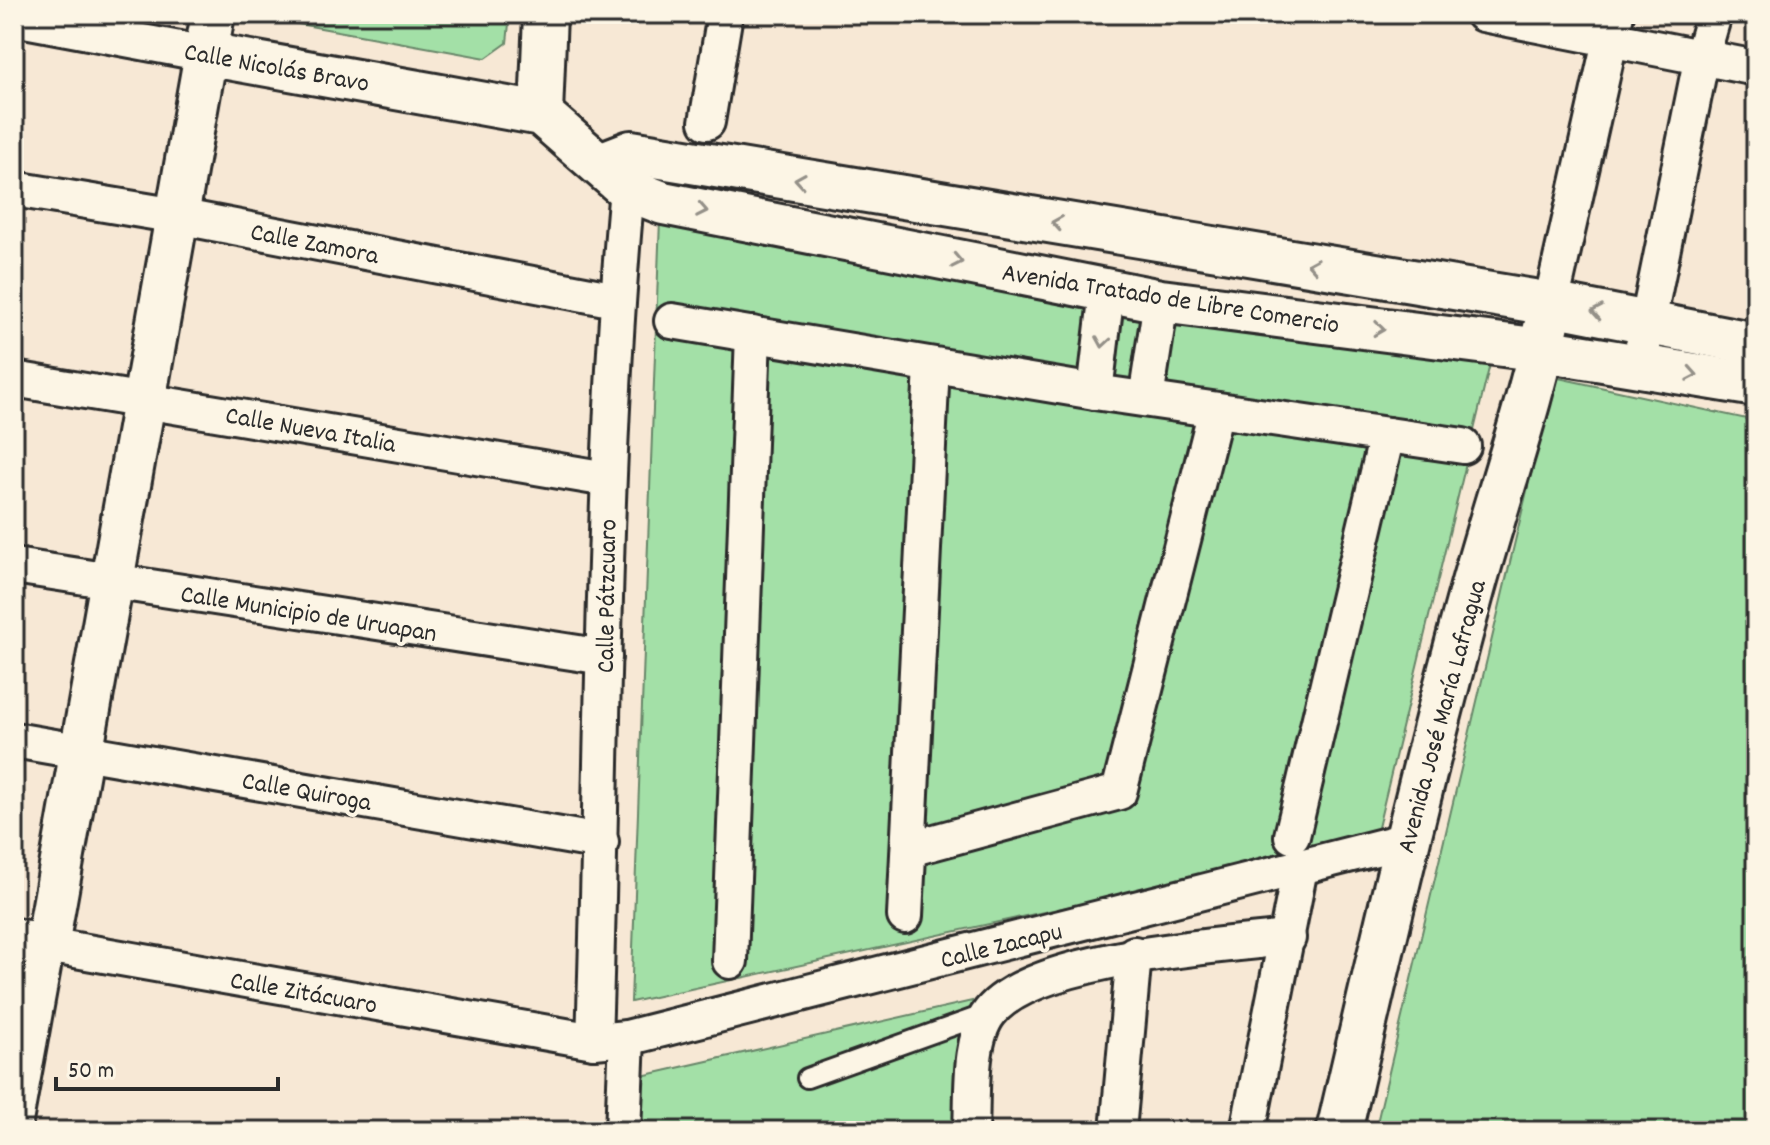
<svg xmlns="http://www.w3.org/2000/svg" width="1770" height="1145" viewBox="0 0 1770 1145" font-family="Dekko,sans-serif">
  <rect width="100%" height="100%" fill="#f7e8d5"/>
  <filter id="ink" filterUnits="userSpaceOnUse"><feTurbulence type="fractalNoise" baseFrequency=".0125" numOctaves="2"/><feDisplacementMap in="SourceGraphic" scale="16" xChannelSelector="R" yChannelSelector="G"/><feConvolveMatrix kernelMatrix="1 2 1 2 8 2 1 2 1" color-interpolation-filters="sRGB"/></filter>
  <g filter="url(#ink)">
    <g fill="#a3e0a7" stroke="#678669" stroke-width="2">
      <path d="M 274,14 L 510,14 L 507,43 L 486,58 L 277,20 Z"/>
      <path d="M 660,219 L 1490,364 L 1375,840 L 631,1002 Z"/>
      <path d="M 1554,377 L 1756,421 L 1756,1131 L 1375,1131 Z"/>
      <path d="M 972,1001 L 963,1131 L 635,1131 L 637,1077 Z"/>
    </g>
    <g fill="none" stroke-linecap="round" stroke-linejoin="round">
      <defs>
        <path id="service" d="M 807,1078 L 986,1014"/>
        <g id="minor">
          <path d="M 1483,14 L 1756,68"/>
          <path d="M 14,18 L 206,54"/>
          <path d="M 707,122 L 725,14"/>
          <path d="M 14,189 L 177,216 L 616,300"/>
          <path d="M 1551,304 L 1616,14"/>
          <path d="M 672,321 L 1095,392 L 1463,446"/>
          <path d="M 1643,346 L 1702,56 L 1714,14"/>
          <path d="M 14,379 L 607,479"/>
          <path d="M 1095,392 L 1107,291"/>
          <path d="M 1146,399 L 1161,301"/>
          <path d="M 14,566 L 604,657"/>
          <path d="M 14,740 L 601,842"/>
          <path d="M 1292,836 L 1387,435"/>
          <path d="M 909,849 L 1119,792 L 1216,410"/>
          <path d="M 905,916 L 932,365"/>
          <path d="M 730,961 L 753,334"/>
          <path d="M 594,1041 C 604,750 601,457 629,167"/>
          <path d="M 14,1127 L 47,945 L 594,1041 L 627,1038 L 1407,840"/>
          <path d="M 623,1131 L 627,1038"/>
          <path d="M 971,1131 C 973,1097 968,1039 990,1012 C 1035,957 1217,946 1288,938"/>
          <path d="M 1118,1131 L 1134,954"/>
          <path d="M 1248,1131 L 1300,868"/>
        </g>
        <g id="tertiary">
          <path d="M 206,54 L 541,114 L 627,189 L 663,203 L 1161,301 L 1542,350 L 1756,385"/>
          <path d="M 541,114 L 545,14"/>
          <path d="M 600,164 L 631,152 L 1551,304 L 1756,344"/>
          <path d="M 14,940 L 47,945 L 213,14"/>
        </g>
        <path id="secondary" d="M 1339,1131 C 1381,950 1423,769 1472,590 C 1498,495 1532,401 1551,304"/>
      </defs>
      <use href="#service" stroke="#2b2b2b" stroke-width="24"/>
      <use href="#minor" stroke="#2b2b2b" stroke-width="40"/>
      <use href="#tertiary" stroke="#2b2b2b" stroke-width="48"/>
      <use href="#secondary" stroke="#2b2b2b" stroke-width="50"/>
      <use href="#service" stroke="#fcf5e5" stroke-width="18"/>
      <use href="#minor" stroke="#fcf5e5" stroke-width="34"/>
      <use href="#tertiary" stroke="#fcf5e5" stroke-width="42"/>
      <use href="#secondary" stroke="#fcf5e5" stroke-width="44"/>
    </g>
    <defs><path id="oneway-chevron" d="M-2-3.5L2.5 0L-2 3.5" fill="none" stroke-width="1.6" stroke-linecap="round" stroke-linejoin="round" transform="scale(2)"/></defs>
    <g stroke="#949088">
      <use href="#oneway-chevron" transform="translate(800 180) rotate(-171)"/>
      <use href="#oneway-chevron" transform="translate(702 210) rotate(11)"/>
      <use href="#oneway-chevron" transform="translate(1057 223) rotate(-171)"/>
      <use href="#oneway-chevron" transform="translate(957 261) rotate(11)"/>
      <use href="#oneway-chevron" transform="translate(1313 265) rotate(-171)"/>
      <use href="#oneway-chevron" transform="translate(1597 312) rotate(-170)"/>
      <use href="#oneway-chevron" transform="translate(1379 329) rotate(7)"/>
      <use href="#oneway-chevron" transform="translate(1103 342) rotate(99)"/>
      <use href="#oneway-chevron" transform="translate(1692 374) rotate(10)"/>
    </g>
  </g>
  <g text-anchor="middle" stroke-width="8" stroke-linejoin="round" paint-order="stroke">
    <g font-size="26" fill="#2b2b2b" stroke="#fcf5e5">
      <text transform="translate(277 66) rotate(10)" y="9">Calle Nicolás Bravo</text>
      <text transform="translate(315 242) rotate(11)" y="9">Calle Zamora</text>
      <text transform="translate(1171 297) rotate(9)" y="9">Avenida Tratado de Libre Comercio</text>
      <text transform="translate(311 428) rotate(10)" y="9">Calle Nueva Italia</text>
      <text transform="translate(605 596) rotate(-89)" y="9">Calle Pátzcuaro</text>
      <text transform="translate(309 612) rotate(9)" y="9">Calle Municipio de Uruapan</text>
      <text transform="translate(1440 716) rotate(-75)" y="9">Avenida José María Lafragua</text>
      <text transform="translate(307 790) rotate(10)" y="9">Calle Quiroga</text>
      <text transform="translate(1001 944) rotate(-14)" y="9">Calle Zacapu</text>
      <text transform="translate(304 991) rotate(10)" y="9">Calle Zitácuaro</text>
    </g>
  </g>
  <rect width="1770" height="1145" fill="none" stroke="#fcf5e5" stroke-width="48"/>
  <rect x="24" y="24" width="1722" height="1097" fill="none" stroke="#2b2b2b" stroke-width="3" filter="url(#ink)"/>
  <path d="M56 1077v12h222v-12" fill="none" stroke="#2b2b2b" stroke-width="4"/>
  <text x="68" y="1077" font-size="24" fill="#2b2b2b" stroke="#fcf5e5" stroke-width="6" paint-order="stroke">50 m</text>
</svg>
